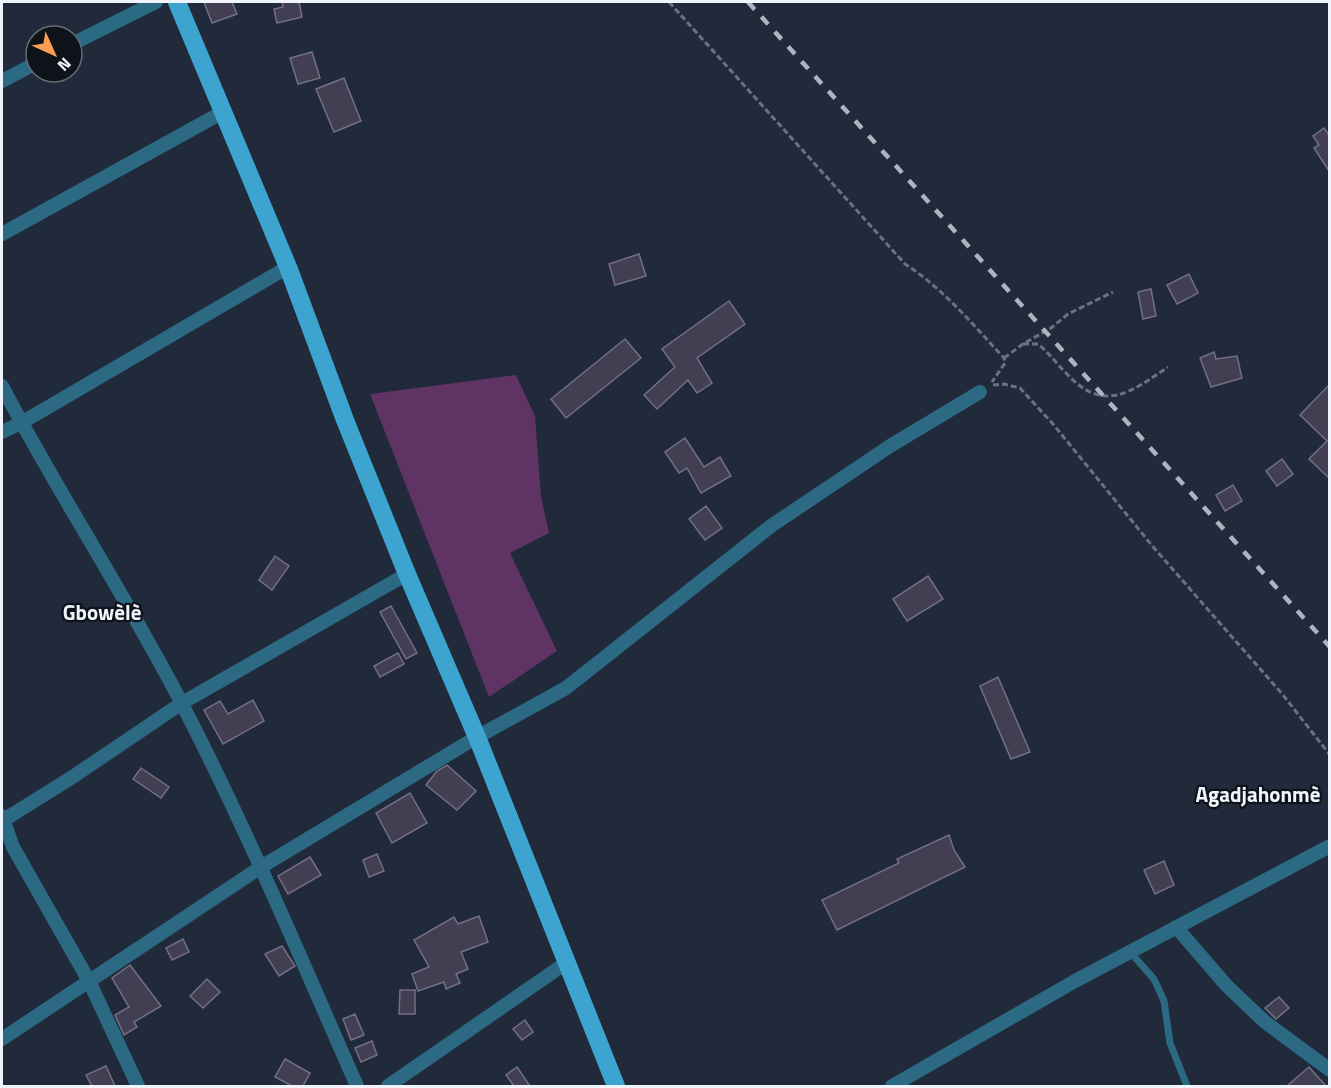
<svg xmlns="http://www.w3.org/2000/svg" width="1331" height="1088" viewBox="0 0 1331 1088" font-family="'Titillium Web',sans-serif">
  <rect width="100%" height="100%" fill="#202a3b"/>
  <path fill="#5f3363" d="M 516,375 L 535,416 L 541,496 L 549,533 L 510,553 L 557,651 L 489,697 L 370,394 Z"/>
  <g fill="#423f52" stroke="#736f85" stroke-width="1.5">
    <path d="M 204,2 L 232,2 L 237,14 L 212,23 Z"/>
    <path d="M 282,2 L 299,2 L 302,17 L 277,23 L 274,9 L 283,7 Z"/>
    <path d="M 312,52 L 320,78 L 298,84 L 290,58 Z"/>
    <path d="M 344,78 L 361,121 L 334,132 L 316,89 Z"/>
    <path d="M 1324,128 L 1329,135 L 1329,171 L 1314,148 L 1319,145 L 1313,136 Z"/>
    <path d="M 639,254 L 646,276 L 615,285 L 609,264 Z"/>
    <path d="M 1189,274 L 1198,293 L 1177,304 L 1167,285 Z"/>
    <path d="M 1151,289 L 1156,316 L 1143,319 L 1138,292 Z"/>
    <path d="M 729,301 L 745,324 L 697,358 L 712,383 L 697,393 L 688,380 L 657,409 L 644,395 L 675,367 L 662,349 Z"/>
    <path d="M 625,339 L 641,358 L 566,418 L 551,399 Z"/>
    <path d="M 1214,352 L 1216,359 L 1237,356 L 1242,378 L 1211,387 L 1200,358 Z"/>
    <path d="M 1329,385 L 1329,478 L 1309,459 L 1327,441 L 1300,415 Z"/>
    <path d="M 685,438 L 704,467 L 720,457 L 731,476 L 701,493 L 687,468 L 679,473 L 665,452 Z"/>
    <path d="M 1282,459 L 1293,474 L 1277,486 L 1266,471 Z"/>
    <path d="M 1233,485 L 1242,501 L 1225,511 L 1216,495 Z"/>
    <path d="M 706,506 L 722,528 L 705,540 L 689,519 Z"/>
    <path d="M 275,556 L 289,566 L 272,590 L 259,580 Z"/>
    <path d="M 928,576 L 943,599 L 907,621 L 893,599 Z"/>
    <path d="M 391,606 L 417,653 L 406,659 L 380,612 Z"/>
    <path d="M 398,653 L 404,664 L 380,677 L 374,666 Z"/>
    <path d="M 998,677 L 1030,752 L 1011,759 L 980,686 Z"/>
    <path d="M 253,700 L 264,721 L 223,744 L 204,710 L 220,701 L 228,714 Z"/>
    <path d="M 447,765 L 476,791 L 457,810 L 426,785 L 437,771 Z"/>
    <path d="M 141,768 L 169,787 L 161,798 L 133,779 Z"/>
    <path d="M 410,793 L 427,823 L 392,843 L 376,813 Z"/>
    <path d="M 949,835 L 954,850 L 965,867 L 837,930 L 822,900 L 899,863 L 897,859 Z"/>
    <path d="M 377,854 L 384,871 L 369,877 L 363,860 Z"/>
    <path d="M 310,857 L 321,875 L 288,894 L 278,876 Z"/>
    <path d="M 1164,861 L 1174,885 L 1155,894 L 1144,870 Z"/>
    <path d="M 479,916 L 488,942 L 461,952 L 468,969 L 456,974 L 460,983 L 446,989 L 444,982 L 418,991 L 412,974 L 429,967 L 414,940 L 454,917 L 458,924 Z"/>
    <path d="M 183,939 L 189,952 L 172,960 L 166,948 Z"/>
    <path d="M 282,946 L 295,966 L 279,976 L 265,954 Z"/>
    <path d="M 130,965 L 161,1006 L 134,1022 L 137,1027 L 124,1035 L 115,1015 L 129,1007 L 112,978 Z"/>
    <path d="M 207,979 L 220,992 L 203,1008 L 190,996 Z"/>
    <path d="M 400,990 L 415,990 L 415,1014 L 399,1014 Z"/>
    <path d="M 1279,997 L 1289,1008 L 1276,1019 L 1265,1008 Z"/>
    <path d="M 355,1014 L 364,1035 L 351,1040 L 343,1019 Z"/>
    <path d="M 525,1020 L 533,1032 L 522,1040 L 513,1029 Z"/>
    <path d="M 372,1041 L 377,1055 L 361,1062 L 355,1048 Z"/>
    <path d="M 285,1059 L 310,1073 L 303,1086 L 292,1086 L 275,1077 Z"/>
    <path d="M 106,1066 L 115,1086 L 92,1086 L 86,1075 Z"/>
    <path d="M 517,1067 L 530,1086 L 514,1086 L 506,1075 Z"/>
    <path d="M 1309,1067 L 1326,1086 L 1287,1086 Z"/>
  </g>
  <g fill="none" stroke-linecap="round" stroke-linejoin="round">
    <g stroke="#6a7280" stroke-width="3" stroke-dasharray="6 3" stroke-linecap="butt">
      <path d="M 669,2 L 905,264 C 944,289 973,325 1004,358 L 1005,363 L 992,382"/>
      <path d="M 1023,344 L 1038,344 C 1049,353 1057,364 1067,374 C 1104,414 1131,392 1168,367"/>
      <path d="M 1004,358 L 1023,344 L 1051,328 L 1068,314 L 1113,292"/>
      <path d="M 993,385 L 1004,384 L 1020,388 L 1053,424 L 1154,548 L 1283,695 L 1330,755"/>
    </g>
    <path stroke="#2c6983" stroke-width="7" d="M 1130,952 L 1154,979 L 1164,1001 L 1170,1043 L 1187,1086"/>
    <g stroke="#2c6983" stroke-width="14">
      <path d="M 72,44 L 156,2"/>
      <path d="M 2,81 L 36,63"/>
      <path d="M 2,234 L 223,112"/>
      <path d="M 2,386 C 58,493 125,594 181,702 C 246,827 300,957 357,1086"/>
      <path d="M 2,432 L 21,423 L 288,267"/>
      <path d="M 2,816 L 13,847 L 89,981 L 138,1086"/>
      <path d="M 2,821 L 71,778 L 182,703 L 407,574"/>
      <path d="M 1176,927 L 1227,986 L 1265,1022 L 1330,1070"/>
      <path d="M 2,1039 L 261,867 L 477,737 L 566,688 L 771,526 L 890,446 L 980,392"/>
      <path d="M 388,1086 L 566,963"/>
      <path d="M 892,1086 L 1075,981 L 1330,846"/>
    </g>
    <path stroke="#3ca4cf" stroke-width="18" d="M 177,2 L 288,267 L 345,420 L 407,574 L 477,737 L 616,1086"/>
    <path stroke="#adb3bf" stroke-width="4.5" stroke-dasharray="10 10" stroke-linecap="butt" d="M 748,2 L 1330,647"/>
  </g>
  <g text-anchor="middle" stroke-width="4.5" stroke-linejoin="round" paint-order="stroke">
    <g font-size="21" font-weight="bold" fill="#eff4fd" stroke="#0e131a">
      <text x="102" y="620">Gbowèlè</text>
      <text x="1258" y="802">Agadjahonmè</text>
    </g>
  </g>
  <rect width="1331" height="1088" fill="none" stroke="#eff4fd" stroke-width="6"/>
  <g transform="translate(54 54) rotate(135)"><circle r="28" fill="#0e131a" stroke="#686d75" stroke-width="1.5"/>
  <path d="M0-4.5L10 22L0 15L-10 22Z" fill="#fa9f4f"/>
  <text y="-9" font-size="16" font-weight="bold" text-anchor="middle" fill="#eff4fd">N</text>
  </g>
</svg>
